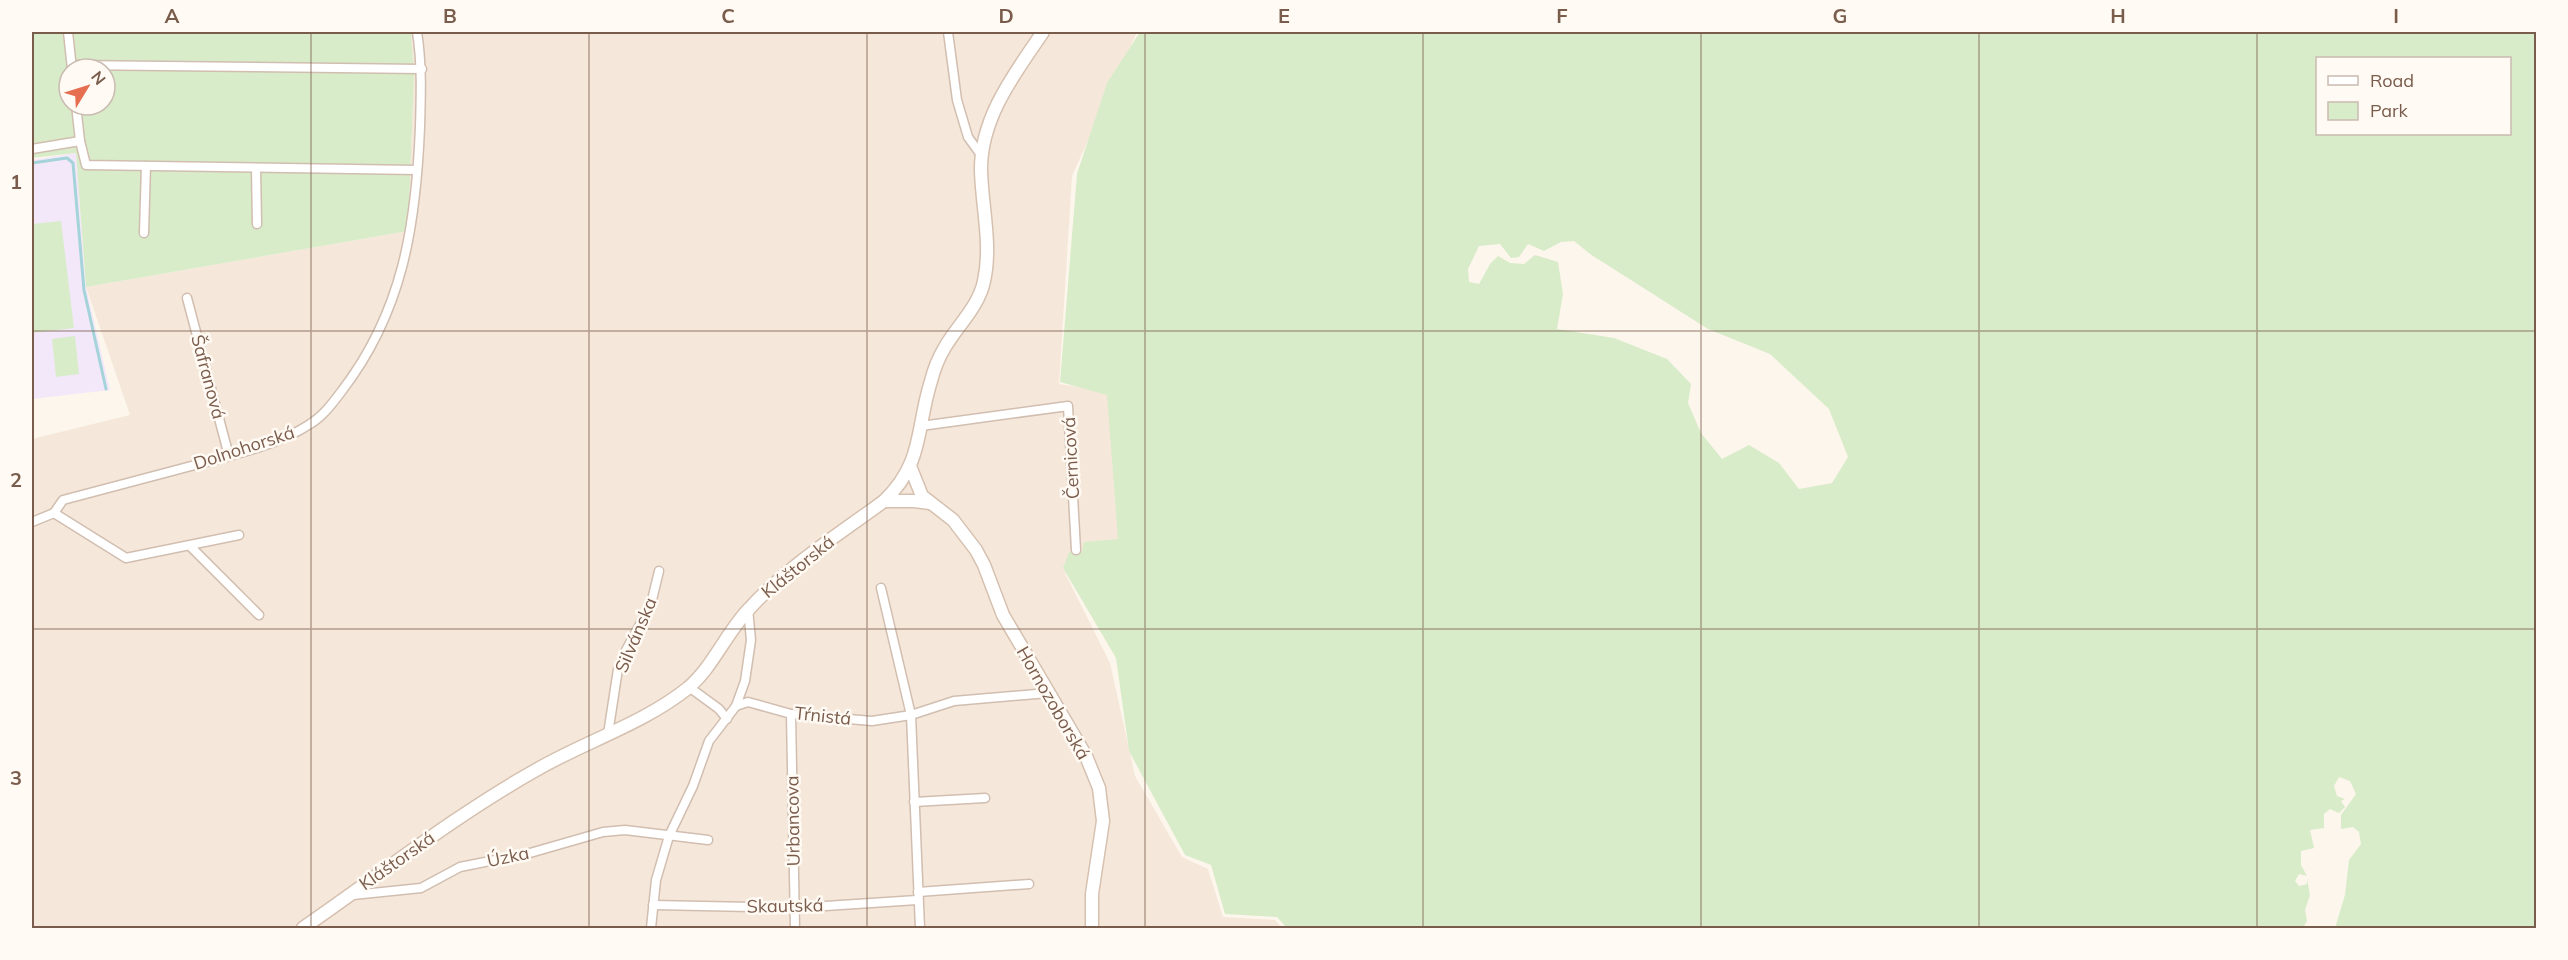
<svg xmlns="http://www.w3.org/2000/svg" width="2568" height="960" viewBox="0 0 2568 960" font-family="Mulish,sans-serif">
  <rect width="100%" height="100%" fill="#fdf6ec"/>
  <path fill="#f5e8da" d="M 411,32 L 1137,32 L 1072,176 L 1059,384 L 1115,393 L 1126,559 L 1081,563 L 1065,573 L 1110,663 L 1135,776 L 1182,857 L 1208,869 L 1223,917 L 1275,920 L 1282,928 L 32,928 L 32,439 L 130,415 L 86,287 L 408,231 L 414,76 Z"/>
  <path fill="#f3e8fa" d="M 76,153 L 86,287 L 110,390 L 32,399 L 32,160 Z"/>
  <g fill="#d8ecc9" fill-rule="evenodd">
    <path d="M 32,32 L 411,32 L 414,76 L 408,231 L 86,287 L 76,153 L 32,158 ZM 69,69 L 105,69 L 105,105 L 69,105 Z"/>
    <path d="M 1140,32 L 2536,32 L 2536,928 L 2335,928 L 2345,895 L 2349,860 L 2361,844 L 2359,832 L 2353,827 L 2341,829 L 2341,815 L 2356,794 L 2350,781 L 2339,777 L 2334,786 L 2337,796 L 2345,799 L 2341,801 L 2345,807 L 2339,813 L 2330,809 L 2324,814 L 2324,828 L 2310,830 L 2314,848 L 2301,851 L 2301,865 L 2307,876 L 2299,874 L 2295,881 L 2299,886 L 2307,884 L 2307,878 L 2310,895 L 2305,910 L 2307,921 L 2303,928 L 1287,928 L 1277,917 L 1225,914 L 1211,865 L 1185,855 L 1129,751 L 1116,658 L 1063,568 L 1069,552 L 1082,552 L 1084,542 L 1118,539 L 1107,395 L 1060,382 L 1077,174 L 1107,83 ZM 2318,58 L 2510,58 L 2510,134 L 2318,134 ZM 1574,241 L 1590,254 L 1708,329 L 1770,354 L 1829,409 L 1848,457 L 1832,483 L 1799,489 L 1779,463 L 1749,445 L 1722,459 L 1701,433 L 1688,403 L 1691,384 L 1667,359 L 1614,338 L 1557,329 L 1563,294 L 1558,262 L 1535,255 L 1524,264 L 1510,263 L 1498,256 L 1490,264 L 1479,284 L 1469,282 L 1468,269 L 1479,246 L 1500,244 L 1511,258 L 1519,257 L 1528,244 L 1544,251 L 1561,242 Z"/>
    <path d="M 61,221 L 74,328 L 32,333 L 32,224 Z"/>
    <path d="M 75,336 L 79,374 L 56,377 L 52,339 Z"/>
  </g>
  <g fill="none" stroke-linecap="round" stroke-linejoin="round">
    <path stroke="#a5d3da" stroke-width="3" d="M 32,163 L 67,158 L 73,163 L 84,290 L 106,389"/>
    <defs>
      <g id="street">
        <path d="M 68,32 L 72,69"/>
        <path d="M 948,32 L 957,100 L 968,137 L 981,155"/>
        <path d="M 72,65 L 422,69"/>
        <path d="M 80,141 L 86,165 L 417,170"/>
        <path d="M 32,149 L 80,141 L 76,105"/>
        <path d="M 256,168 L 257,224"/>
        <path d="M 144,233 L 146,166"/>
        <path d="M 187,298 L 229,456"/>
        <path d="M 921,426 L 1068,406 L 1076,550"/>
        <path d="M 54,513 L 126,558 L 239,535"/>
        <path d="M 32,522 L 54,513 L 63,500 C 107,488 151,477 195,465 C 232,455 277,446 310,424 C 323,416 332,404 341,392 C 403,312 416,225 420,127 C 421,95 422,63 417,32"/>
        <path d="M 191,547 L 259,615"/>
        <path d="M 881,588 L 911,715 L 920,928"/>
        <path d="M 689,687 L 719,709 L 727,719"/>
        <path d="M 736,706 L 748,702 L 791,714 L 872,721 L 911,715 L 954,701 L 1048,693"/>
        <path d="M 791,714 L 795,928"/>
        <path d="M 608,734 L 618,669 L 624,654 L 651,604 L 659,571"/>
        <path d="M 914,802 L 985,798"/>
        <path d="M 918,892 L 1029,884"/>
        <path d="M 353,895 L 421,888 L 460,867 L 530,853 L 603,832 L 625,830 L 708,840"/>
        <path d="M 653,905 L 795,908 L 917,900"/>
        <path d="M 651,928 L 656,880 L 669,836 L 693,786 L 709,741 L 736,706 L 745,681 L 751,640 L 748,609"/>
      </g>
      <g id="secondary">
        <path d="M 910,466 L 922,496 L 953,520 L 976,550 L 984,565 L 1003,615 L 1086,756 L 1099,788 L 1103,821 L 1092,894 L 1092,928"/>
        <path d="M 884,501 L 914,501 L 930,503"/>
        <path d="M 303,928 C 380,875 454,816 536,770 C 586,741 643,724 688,688 C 713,667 726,633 749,609 C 787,567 838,535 884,501 C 924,463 916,428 931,381 C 934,369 939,357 945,347 C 958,325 979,306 984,281 C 992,245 982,207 981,171 C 980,118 1015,73 1043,32"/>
      </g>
    </defs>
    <use href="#street" stroke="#d1beb0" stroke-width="11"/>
    <use href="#secondary" stroke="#d6c0b0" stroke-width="15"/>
    <use href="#street" stroke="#fff" stroke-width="8"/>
    <use href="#secondary" stroke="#fff" stroke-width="12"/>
  </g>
  <path fill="none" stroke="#7a5c4d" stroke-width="1.5" stroke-opacity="0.55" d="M 311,32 L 311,928M 589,32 L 589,928M 867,32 L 867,928M 1145,32 L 1145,928M 1423,32 L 1423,928M 1701,32 L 1701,928M 1979,32 L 1979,928M 2257,32 L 2257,928M 32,331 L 2536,331M 32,629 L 2536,629"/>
  <g text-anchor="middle" stroke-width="5" stroke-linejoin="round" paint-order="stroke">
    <g font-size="18" fill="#7a5c4d" stroke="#fffaf3">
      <text transform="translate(208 377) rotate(75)" y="6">Šafranová</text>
      <text transform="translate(244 448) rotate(-18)" y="6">Dolnohorská</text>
      <text transform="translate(1071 458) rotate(-93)" y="6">Černicová</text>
      <text transform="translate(798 567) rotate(-39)" y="6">Kláštorská</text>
      <text transform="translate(636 635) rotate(-67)" y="6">Silvánska</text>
      <text transform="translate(1053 703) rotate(60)" y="6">Hornozoborská</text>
      <text transform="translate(823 716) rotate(6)" y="6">Tŕnistá</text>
      <text transform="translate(793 821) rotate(-91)" y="6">Urbancova</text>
      <text transform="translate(508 857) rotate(-12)" y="6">Úzka</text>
      <text transform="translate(397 861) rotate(-35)" y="6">Kláštorská</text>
      <text transform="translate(785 906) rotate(-1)" y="6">Skautská</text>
    </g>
  </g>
  <rect width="2568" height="960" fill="none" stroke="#fffaf3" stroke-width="66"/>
  <rect x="2316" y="57" width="195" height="78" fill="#fffaf3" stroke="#cabbb1" stroke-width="1.5"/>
  <rect x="2328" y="76" width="30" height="9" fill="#ffffff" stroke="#cabbb1" stroke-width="1.5"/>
  <text x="2370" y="87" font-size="18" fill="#7a5c4d">Road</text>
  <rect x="2328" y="102" width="30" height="18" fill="#d8ecc9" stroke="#cabbb1" stroke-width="1.5"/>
  <text x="2370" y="117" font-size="18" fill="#7a5c4d">Park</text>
  <g transform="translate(87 87) rotate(52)"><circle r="28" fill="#fffaf3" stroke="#cabbb1" stroke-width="1.5"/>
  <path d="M0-4.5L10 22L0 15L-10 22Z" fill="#e76f51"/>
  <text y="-9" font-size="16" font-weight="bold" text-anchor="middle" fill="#7a5c4d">N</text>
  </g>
  <rect x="33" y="33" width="2502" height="894" fill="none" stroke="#7a5c4d" stroke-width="2"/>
  <g font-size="20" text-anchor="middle" font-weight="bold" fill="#7a5c4d">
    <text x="172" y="23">A</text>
    <text x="450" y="23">B</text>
    <text x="728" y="23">C</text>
    <text x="1006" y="23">D</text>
    <text x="1284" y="23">E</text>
    <text x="1562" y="23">F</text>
    <text x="1840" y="23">G</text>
    <text x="2118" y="23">H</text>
    <text x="2396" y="23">I</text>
    <text x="16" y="189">1</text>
    <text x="16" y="487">2</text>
    <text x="16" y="785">3</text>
  </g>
</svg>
